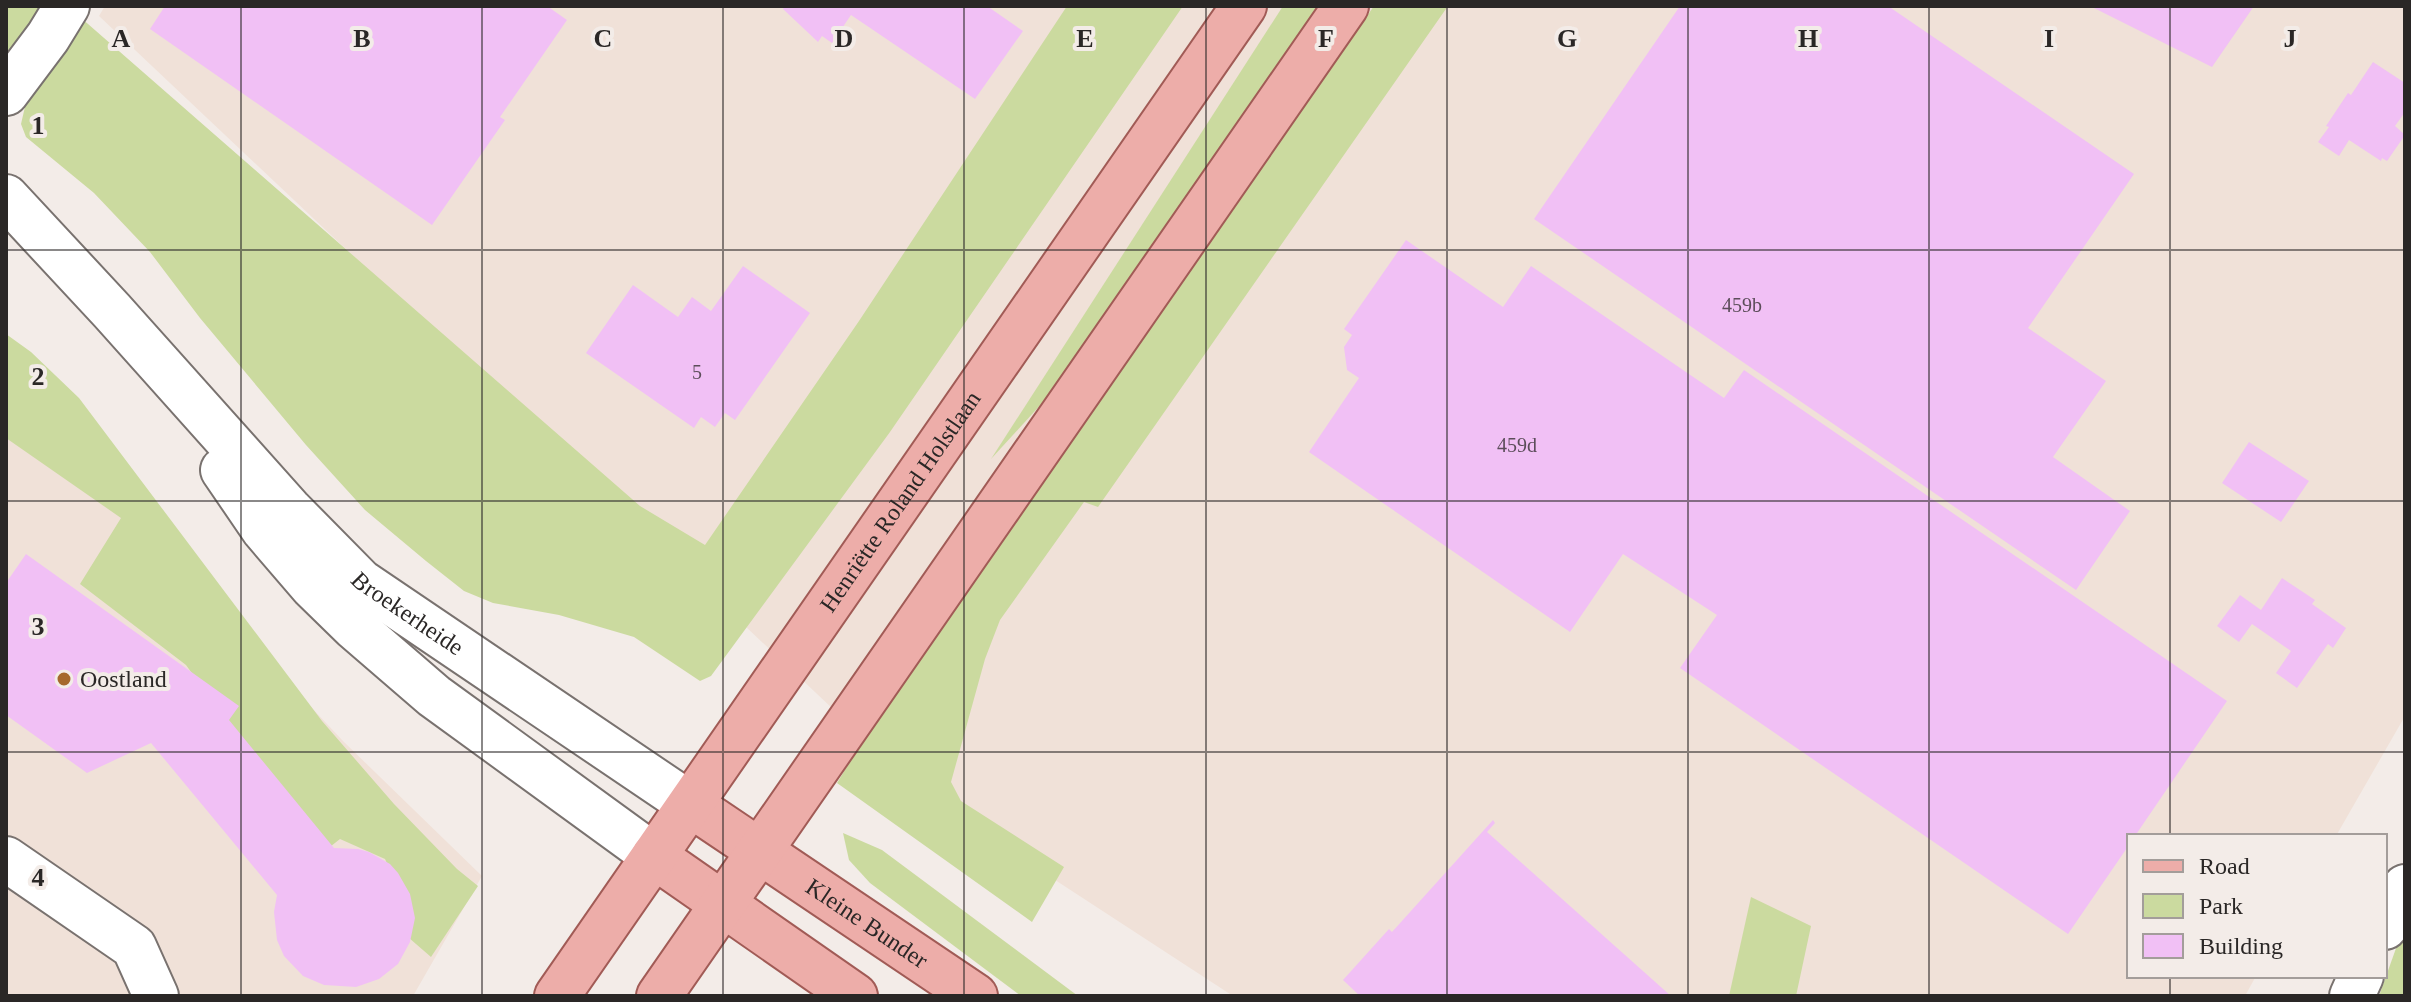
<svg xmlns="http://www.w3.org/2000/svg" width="2411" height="1002" viewBox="0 0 2411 1002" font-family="'Times New Roman',serif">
  <rect width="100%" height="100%" fill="#f3ece8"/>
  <g fill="#f0e1d8">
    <path d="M 105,6 L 2405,6 L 2405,716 L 2336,836 L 2129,836 L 2129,976 L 2256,976 L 2245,996 L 1233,996 L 923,794 L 99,16 Z"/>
    <path d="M 6,383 L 343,741 L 482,876 L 413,996 L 6,996 Z"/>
  </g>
  <g fill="#cbda9f">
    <path d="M 6,6 L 45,6 L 6,57 Z"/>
    <path d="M 1067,6 L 1183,6 L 890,432 L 711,676 L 700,681 L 634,637 L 559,615 L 493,603 L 464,591 L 426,561 L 365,510 L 306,445 L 200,318 L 150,252 L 94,193 L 26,137 L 21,124 L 27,98 L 80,17 L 640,506 L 705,545 L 859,321 Z"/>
    <path d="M 1283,6 L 1321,6 L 1065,378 L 991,459 Z"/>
    <path d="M 1374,6 L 1448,6 L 1098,507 L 1084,502 L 1000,620 L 985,659 L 951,782 L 961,801 L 1064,867 L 1032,922 L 837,783 L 894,689 Z"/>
    <path d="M 6,334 L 31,352 L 79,398 L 322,721 L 394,804 L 457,869 L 478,886 L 431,957 L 401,931 L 406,904 L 385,859 L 340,839 L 321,854 L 186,665 L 80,584 L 121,518 L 6,438 Z"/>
    <path d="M 843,833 L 882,850 L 1078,996 L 1021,996 L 870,883 L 849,860 Z"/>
    <path d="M 1751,897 L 1811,926 L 1796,996 L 1729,996 Z"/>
    <path d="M 2405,923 L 2405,996 L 2379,996 Z"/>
  </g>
  <g fill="#f1c0f5">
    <path d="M 165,6 L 547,6 L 567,20 L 500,117 L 505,120 L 432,225 L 150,29 Z"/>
    <path d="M 785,6 L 987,6 L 1023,31 L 975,99 L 851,15 L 832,43 L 822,36 L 818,42 L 783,9 Z"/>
    <path d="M 1680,6 L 1888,6 L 2134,174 L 2028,328 L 2106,381 L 2053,457 L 2130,511 L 2076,590 L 1534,219 Z"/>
    <path d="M 2090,6 L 2254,6 L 2212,67 Z"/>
    <path d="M 2373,62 L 2405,83 L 2405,112 L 2395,126 L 2405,135 L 2387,161 L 2382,158 L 2381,161 L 2349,140 L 2339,156 L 2318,142 L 2329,127 L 2326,126 L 2348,93 L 2351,95 Z"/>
    <path d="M 1406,240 L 1503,307 L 1531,266 L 1724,398 L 1744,370 L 2227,701 L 2135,836 L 2129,836 L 2129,845 L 2068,934 L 1680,668 L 1717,615 L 1623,554 L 1570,632 L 1309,452 L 1359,378 L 1347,370 L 1344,347 L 1352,335 L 1344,329 Z"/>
    <path d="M 743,266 L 810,313 L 735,420 L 725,413 L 715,427 L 701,417 L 694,428 L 586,353 L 633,285 L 678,317 L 692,297 L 711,311 Z"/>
    <path d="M 2249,442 L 2309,481 L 2281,522 L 2222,483 Z"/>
    <path d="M 26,554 L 239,706 L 229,720 L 334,848 L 358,849 L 369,852 L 390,864 L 398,873 L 410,894 L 415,918 L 410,942 L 398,964 L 379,979 L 356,987 L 324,985 L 303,976 L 284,956 L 277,940 L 274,912 L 277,895 L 151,743 L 87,773 L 6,715 L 6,583 Z"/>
    <path d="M 2282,578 L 2315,600 L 2312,604 L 2346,628 L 2333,648 L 2328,644 L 2297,688 L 2276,673 L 2291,651 L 2252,624 L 2239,642 L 2217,626 L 2240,595 L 2261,610 Z"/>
    <path d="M 1493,820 L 1495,823 L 1487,832 L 1671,996 L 1360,996 L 1343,980 L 1389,929 L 1392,932 Z"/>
  </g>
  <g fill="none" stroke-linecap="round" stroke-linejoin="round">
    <defs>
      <g id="minor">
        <path d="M 6,93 L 48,37 L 67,6"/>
        <path id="s1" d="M 6,197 L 112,311 L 289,509 L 361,582 L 691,805"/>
        <path d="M 223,470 L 264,530 L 312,586 L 354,627 L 434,696 L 654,856"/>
        <path d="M 6,859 L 134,947 L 156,996"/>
        <path d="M 2385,927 L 2405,887"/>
        <path d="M 2352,996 L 2361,976"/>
      </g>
      <g id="major">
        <path id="s2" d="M 691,805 L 975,996"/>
        <path d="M 654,856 L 855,996"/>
        <path id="s3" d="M 557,996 L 1244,6"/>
        <path d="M 659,996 L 1346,6"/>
      </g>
    </defs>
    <use href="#minor" stroke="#79726f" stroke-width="48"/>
    <use href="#major" stroke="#a15b56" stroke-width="48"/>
    <use href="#minor" stroke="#fff" stroke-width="44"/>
    <use href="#major" stroke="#edada9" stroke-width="44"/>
  </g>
  <path fill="none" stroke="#2a2726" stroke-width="2" stroke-opacity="0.55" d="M 241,6 L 241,996M 482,6 L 482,996M 723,6 L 723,996M 964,6 L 964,996M 1206,6 L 1206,996M 1447,6 L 1447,996M 1688,6 L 1688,996M 1929,6 L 1929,996M 2170,6 L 2170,836M 6,250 L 2405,250M 6,501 L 2405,501M 6,752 L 2405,752M 2170,976 L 2170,996"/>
  <circle fill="#a6682d" stroke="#f3ece8" stroke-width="3" cx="64" cy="679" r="8"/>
  <g text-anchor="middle" stroke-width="8" stroke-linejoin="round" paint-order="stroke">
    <g font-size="20" fill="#5c4d5a">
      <text x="1742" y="312">459b</text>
      <text x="697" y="379">5</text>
      <text x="1517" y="452">459d</text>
    </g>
    <g font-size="24" fill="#2a2726" stroke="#f3ece8">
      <text dy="8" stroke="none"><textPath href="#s3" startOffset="602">Henriëtte Roland Holstlaan</textPath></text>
      <text dy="8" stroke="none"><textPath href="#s1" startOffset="580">Broekerheide</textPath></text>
      <text dy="8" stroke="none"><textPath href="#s2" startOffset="212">Kleine Bunder</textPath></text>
    </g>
    <g font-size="24" fill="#2a2726" stroke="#f3ece8" text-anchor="start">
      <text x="80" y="687">Oostland</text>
    </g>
  </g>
  <g font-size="26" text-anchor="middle" font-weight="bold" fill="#2a2726" stroke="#f3ece8" stroke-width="8" stroke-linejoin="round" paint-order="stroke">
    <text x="121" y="47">A</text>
    <text x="362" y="47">B</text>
    <text x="603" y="47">C</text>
    <text x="844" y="47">D</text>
    <text x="1085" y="47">E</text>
    <text x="1326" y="47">F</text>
    <text x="1567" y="47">G</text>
    <text x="1808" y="47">H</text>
    <text x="2049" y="47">I</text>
    <text x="2290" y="47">J</text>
    <text x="38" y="134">1</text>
    <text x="38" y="385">2</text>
    <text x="38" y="635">3</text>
    <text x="38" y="886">4</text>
  </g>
  <rect width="2411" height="1002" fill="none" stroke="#2a2726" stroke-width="16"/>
  <rect x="2127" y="834" width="260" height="144" fill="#f3ece8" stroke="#a39d9a" stroke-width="2"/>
  <rect x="2143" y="860" width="40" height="12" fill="#edada9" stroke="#a39d9a" stroke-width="2"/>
  <text x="2199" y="874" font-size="24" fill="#2a2726">Road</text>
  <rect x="2143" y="894" width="40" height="24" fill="#cbda9f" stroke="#a39d9a" stroke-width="2"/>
  <text x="2199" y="914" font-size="24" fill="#2a2726">Park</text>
  <rect x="2143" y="934" width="40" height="24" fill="#f1c0f5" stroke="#a39d9a" stroke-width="2"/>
  <text x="2199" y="954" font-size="24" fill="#2a2726">Building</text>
</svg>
